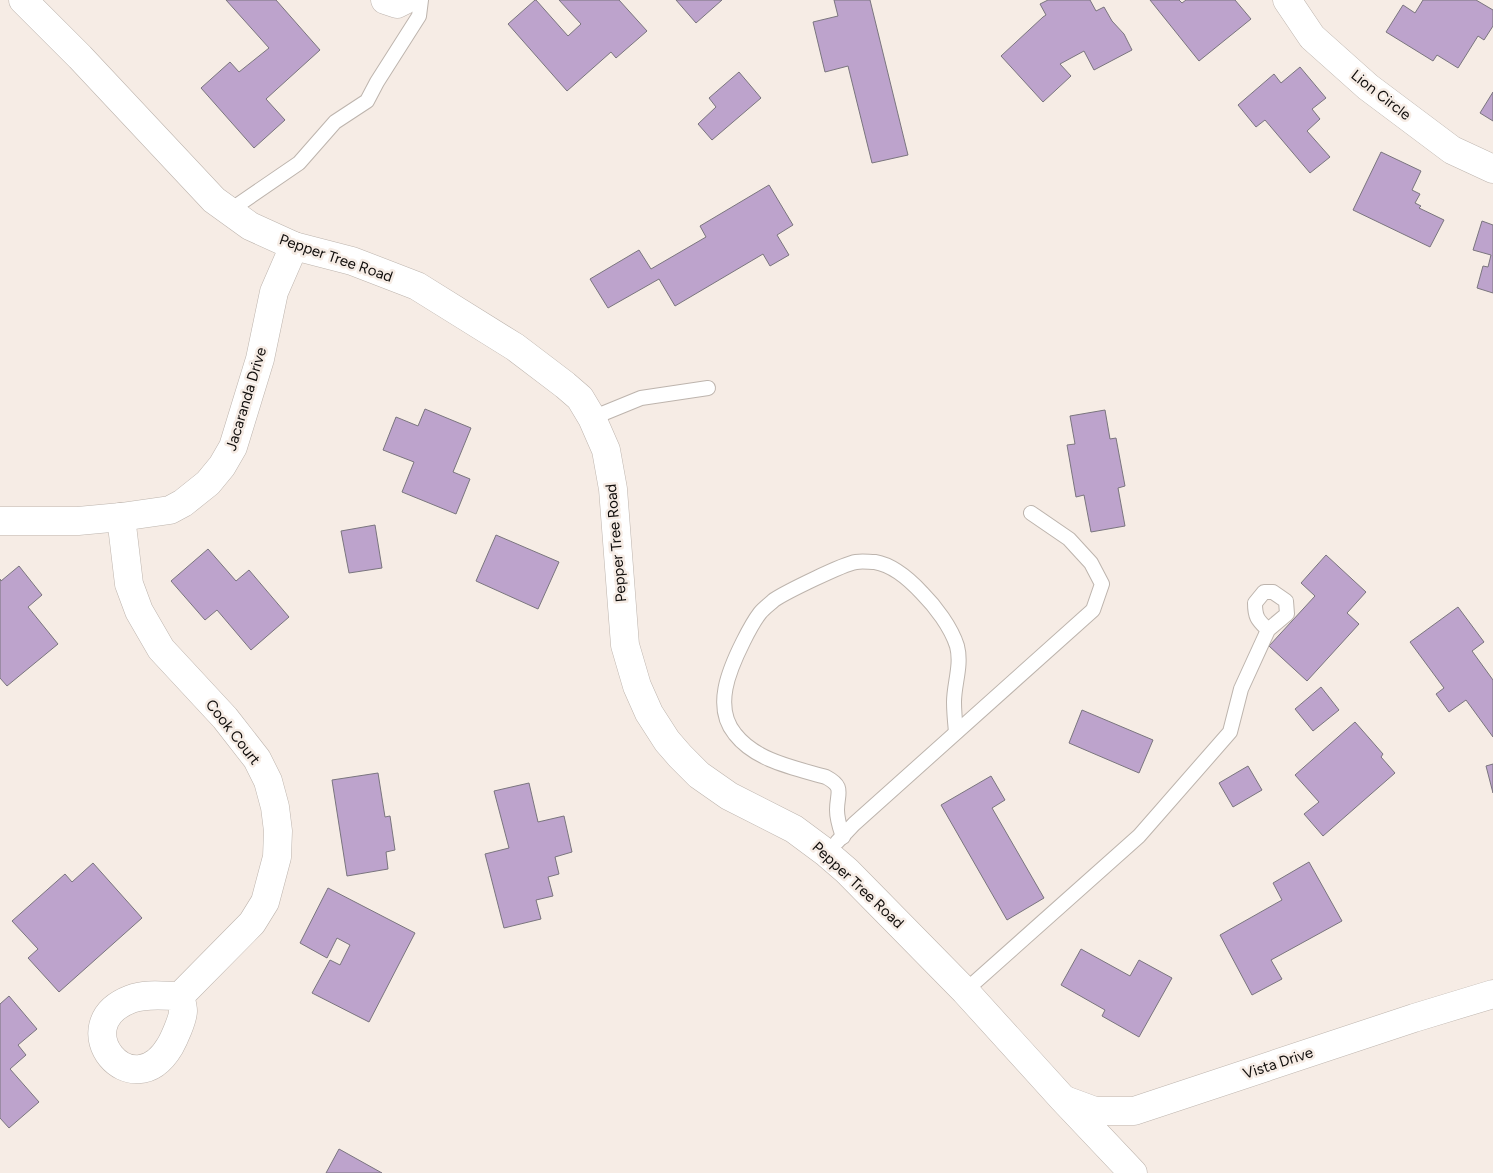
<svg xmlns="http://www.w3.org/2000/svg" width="1493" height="1173" viewBox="0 0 1493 1173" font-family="Figtree,sans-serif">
  <rect width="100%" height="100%" fill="#f6ece5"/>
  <g fill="#bda3cc" stroke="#7a757e">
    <path d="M 226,0 L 276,0 L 320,50 L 266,99 L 285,120 L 254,148 L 201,88 L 230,62 L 239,72 L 269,48 Z"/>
    <path d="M 535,0 L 536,0 L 568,36 L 581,24 L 559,0 L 619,0 L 647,31 L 616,58 L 611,52 L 567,91 L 508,24 Z"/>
    <path d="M 676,0 L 722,0 L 696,23 Z"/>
    <path d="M 834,0 L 870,0 L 908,155 L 872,163 L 848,66 L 825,72 L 813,22 L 838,16 Z"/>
    <path d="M 1048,0 L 1090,0 L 1096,11 L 1104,7 L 1112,21 L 1124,34 L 1132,50 L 1094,70 L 1084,51 L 1060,64 L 1071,76 L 1043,102 L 1001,56 L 1043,17 L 1046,15 L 1040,4 Z"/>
    <path d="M 1150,0 L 1179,0 L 1182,3 L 1186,0 L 1235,0 L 1251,19 L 1199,61 Z"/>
    <path d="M 1423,0 L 1476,0 L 1493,10 L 1493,26 L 1484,40 L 1478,36 L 1458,68 L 1437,55 L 1433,61 L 1386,32 L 1403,5 L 1415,13 Z"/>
    <path d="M 1300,67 L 1326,98 L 1312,109 L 1320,119 L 1307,131 L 1330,157 L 1310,173 L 1265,120 L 1256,127 L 1238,105 L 1274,74 L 1281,83 Z"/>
    <path d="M 739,72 L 761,98 L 712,140 L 698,124 L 716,107 L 709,98 Z"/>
    <path d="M 1493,92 L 1493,121 L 1480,113 Z"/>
    <path d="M 1381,152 L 1421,171 L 1412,190 L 1420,194 L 1415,203 L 1421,206 L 1419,208 L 1444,220 L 1430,247 L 1353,210 Z"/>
    <path d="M 769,185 L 793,225 L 777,235 L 789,255 L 770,266 L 763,254 L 675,306 L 659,279 L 608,308 L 590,279 L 639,250 L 651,269 L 706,237 L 700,226 Z"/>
    <path d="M 1482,221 L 1493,225 L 1493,293 L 1477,288 L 1483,266 L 1488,267 L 1491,255 L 1473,250 Z"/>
    <path d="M 425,409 L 471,428 L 453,472 L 470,479 L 456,514 L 402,492 L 414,462 L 383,450 L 396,417 L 418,426 Z"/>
    <path d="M 1105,410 L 1110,439 L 1116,438 L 1125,486 L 1118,488 L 1125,526 L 1091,532 L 1084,495 L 1076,497 L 1067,445 L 1075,444 L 1070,416 Z"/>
    <path d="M 375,525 L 382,568 L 349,573 L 341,531 Z"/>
    <path d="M 496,535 L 559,562 L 538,609 L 476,581 Z"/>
    <path d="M 208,549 L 236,581 L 249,570 L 289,617 L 251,650 L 217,610 L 205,620 L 171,581 Z"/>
    <path d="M 1326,555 L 1366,592 L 1347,613 L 1359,624 L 1307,681 L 1269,646 L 1315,596 L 1301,583 Z"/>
    <path d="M 19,566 L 42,595 L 28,607 L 58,644 L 7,686 L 0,678 L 0,579 L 1,581 Z"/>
    <path d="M 1458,607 L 1484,642 L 1472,651 L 1493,680 L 1493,737 L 1466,700 L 1449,712 L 1436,694 L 1444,688 L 1410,642 Z"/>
    <path d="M 1321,687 L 1339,710 L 1313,731 L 1295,709 Z"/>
    <path d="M 1082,710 L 1153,740 L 1139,773 L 1069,743 Z"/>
    <path d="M 1355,722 L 1383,754 L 1381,757 L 1395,773 L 1323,836 L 1304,814 L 1319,802 L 1295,775 Z"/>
    <path d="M 1493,764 L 1493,793 L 1486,766 Z"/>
    <path d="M 1248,766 L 1262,790 L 1233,807 L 1219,783 Z"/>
    <path d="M 378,773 L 385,817 L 390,816 L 395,850 L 386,852 L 388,869 L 347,876 L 332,780 Z"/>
    <path d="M 991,776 L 1005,800 L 992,808 L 1044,898 L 1007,920 L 941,805 Z"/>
    <path d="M 529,783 L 538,822 L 564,816 L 572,852 L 555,857 L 559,874 L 548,877 L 553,896 L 536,900 L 541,919 L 504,928 L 485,854 L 509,848 L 494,791 Z"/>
    <path d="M 1309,862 L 1342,921 L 1271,960 L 1282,979 L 1252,995 L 1220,935 L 1282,900 L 1273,883 Z"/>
    <path d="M 93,863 L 142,918 L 59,992 L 28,958 L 38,949 L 12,921 L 65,874 L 72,882 Z"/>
    <path d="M 328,888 L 415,933 L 369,1022 L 312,993 L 330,960 L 340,965 L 350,945 L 337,938 L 327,958 L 300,943 Z"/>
    <path d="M 1081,949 L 1130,976 L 1139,960 L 1172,978 L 1139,1037 L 1102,1016 L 1105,1010 L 1061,985 Z"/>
    <path d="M 9,996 L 37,1029 L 18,1045 L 26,1055 L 10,1069 L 39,1102 L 9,1128 L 0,1118 L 0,1004 Z"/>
    <path d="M 339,1149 L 382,1173 L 326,1173 Z"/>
  </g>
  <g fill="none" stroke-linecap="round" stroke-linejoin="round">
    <defs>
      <g id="lane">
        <path d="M 229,211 L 299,163 L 335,122 L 367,101 L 377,82 L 419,16 L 421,0"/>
        <path d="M 592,418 L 641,398 L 708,388"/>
        <path d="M 843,837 C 840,828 837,820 837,810 C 837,793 845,787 826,777 C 795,768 756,761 735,734 C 713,707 729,670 743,642 C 748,632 753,622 760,613 C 764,608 770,604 774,600 C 786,592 843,564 856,562 C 862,561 869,562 875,562 C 893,565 910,580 922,593 C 935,606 951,627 957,646 C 962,665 954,684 954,702 C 954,712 955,722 956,732"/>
        <path d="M 837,842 L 854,824 L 1093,610 L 1102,584 L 1091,563 L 1069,539 L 1031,513"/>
        <path d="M 965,991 L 1139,836 L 1230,732 L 1241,689 L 1268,630 L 1287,614 L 1286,601 L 1273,592 L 1264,592 L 1255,603 C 1255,618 1258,620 1268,630"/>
      </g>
      <g id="street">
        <path d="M 23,0 L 80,57 L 214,200 L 250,226 L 294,246 L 352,261 L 417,286 L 515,347 L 565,385 L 580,398 L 592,418 L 606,450 L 613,489 L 625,645 L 637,686 L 649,713 L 667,741 L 680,756 L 699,775 L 729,796 L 794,829 L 825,852 L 847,871 L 965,991 L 1063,1099 L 1133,1173"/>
        <path d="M 385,0 L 397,4 L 405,0"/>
        <path d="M 1287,0 L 1312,37 L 1368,87 L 1452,150 L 1493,169"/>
        <path d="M 121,517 L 129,584 L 139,611 L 161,649 L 225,718 L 257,759 L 268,781 L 275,807 L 278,831 L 277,857 L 265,902 L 252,923 L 180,996 C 165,996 146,993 131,999 C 63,1025 132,1110 170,1046 C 174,1039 183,1019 183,1011 C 183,1006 181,1000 180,996"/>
        <path d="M 0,521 L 78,521 L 121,517 L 170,510 L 183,503 L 208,483 L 222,466 L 233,447 L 260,359 L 274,292 L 294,246"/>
        <path d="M 1065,1100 L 1095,1111 L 1134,1111 L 1414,1018 L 1493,994"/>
      </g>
    </defs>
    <use href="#lane" stroke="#bdb4ad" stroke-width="16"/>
    <use href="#street" stroke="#bdb4ad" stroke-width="29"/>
    <use href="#lane" stroke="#fff" stroke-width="14"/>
    <use href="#street" stroke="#fff" stroke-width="28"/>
  </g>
  <g text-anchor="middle" stroke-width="5" stroke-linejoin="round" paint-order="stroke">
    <g font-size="15" fill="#100d0b" stroke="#f6ece5">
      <text transform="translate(1381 95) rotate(38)" y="5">Lion Circle</text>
      <text transform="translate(336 258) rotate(19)" y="5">Pepper Tree Road</text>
      <text transform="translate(246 399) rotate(-73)" y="5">Jacaranda Drive</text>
      <text transform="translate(616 543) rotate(-95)" y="5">Pepper Tree Road</text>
      <text transform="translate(233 732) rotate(52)" y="5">Cook Court</text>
      <text transform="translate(858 885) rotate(43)" y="5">Pepper Tree Road</text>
      <text transform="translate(1278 1063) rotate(-18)" y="5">Vista Drive</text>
    </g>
  </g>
</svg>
